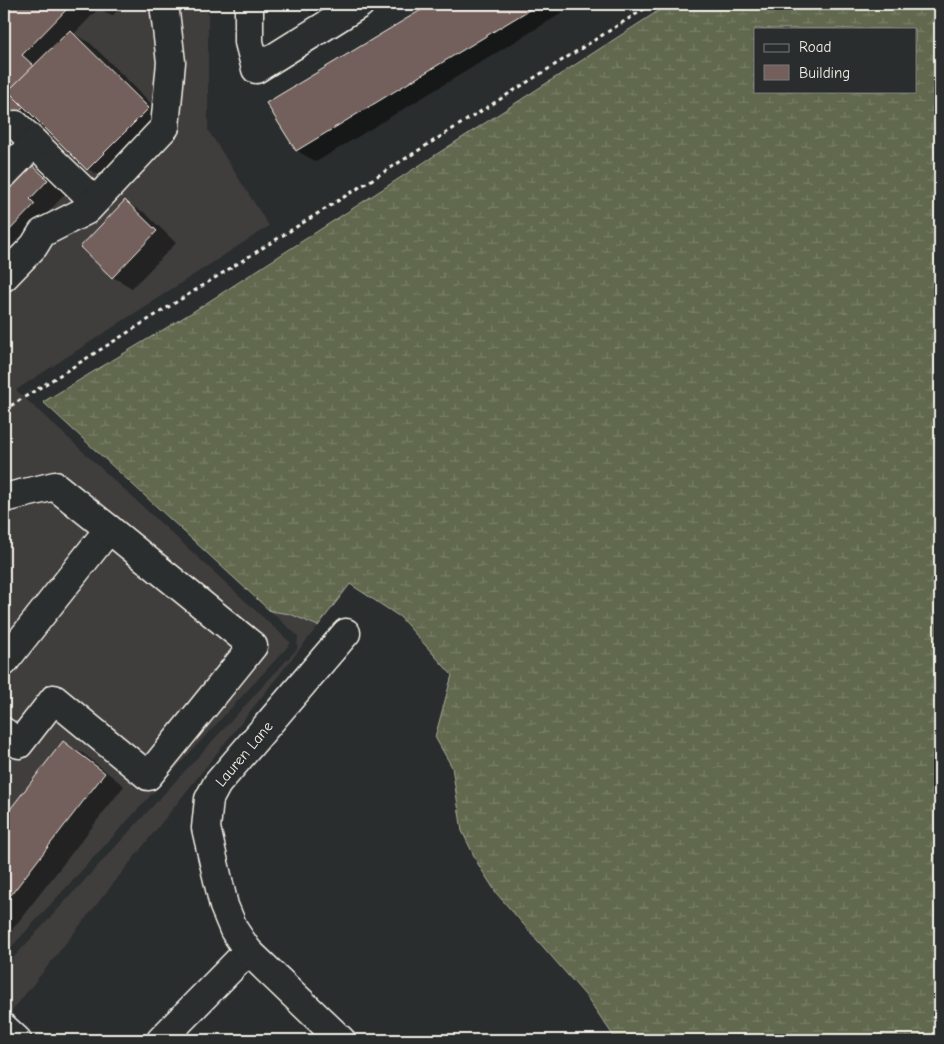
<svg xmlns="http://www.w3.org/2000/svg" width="944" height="1044" viewBox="0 0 944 1044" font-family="'Comic Neue',sans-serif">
  <defs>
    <pattern id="wetland-marsh" width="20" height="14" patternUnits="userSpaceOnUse" patternTransform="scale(1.25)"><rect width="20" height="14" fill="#61684e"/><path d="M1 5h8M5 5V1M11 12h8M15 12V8" fill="none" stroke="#787e68"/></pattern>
  </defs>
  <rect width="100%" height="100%" fill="#2a2d2e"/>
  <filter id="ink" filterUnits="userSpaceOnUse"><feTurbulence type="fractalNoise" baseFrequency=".02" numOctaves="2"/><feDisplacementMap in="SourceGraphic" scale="10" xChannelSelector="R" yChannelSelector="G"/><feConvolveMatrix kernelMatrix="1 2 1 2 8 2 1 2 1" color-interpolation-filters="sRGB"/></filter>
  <g filter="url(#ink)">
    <g fill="#403c3c">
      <path d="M 4,4 L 208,4 L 208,130 L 269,226 L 16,390 L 291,643 L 4,955 Z"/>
      <path d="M 270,611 L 290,614 L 318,626 L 4,1021 L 4,968 L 297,649 L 298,636 Z"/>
    </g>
    <path fill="url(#wetland-marsh)" stroke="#aaac9b" fill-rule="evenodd" d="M 669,4 L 940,4 L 940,1040 L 614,1040 L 615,1038 L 586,996 L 497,894 L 478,864 L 462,831 L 452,767 L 435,737 L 452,675 L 400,617 L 350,584 L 318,626 L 290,614 L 270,611 L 43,402 L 191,313 ZM 755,29 L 915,29 L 915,91 L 755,91 Z"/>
    <g fill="#0007">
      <path d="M 4,4 L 124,4 L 112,16 L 99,8 L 74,34 L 90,43 L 168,120 L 108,180 L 88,169 L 40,121 L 25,136 L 4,124 Z"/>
      <path d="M 296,4 L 332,4 L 314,14 Z"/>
      <path d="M 433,4 L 577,4 L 316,162 L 296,150 L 268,104 Z"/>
      <path d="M 4,132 L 67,192 L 49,211 L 54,216 L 4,268 Z"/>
      <path d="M 125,202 L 145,213 L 176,243 L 132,288 L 113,277 Z"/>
      <path d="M 64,743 L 84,754 L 124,786 L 4,940 L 4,819 Z"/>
    </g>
    <g fill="#73605d" stroke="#f4f1e8">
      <path d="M 4,4 L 72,4 L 22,55 L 34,66 L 8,91 L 24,106 L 4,126 Z"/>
      <path d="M 431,4 L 539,4 L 296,151 L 266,103 Z"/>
      <path d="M 70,30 L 149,108 L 87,170 L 8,91 Z"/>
      <path d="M 4,138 L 48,180 L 30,199 L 35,204 L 4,236 Z"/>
      <path d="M 125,200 L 157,231 L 112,278 L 80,247 Z"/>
      <path d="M 63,741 L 105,773 L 4,904 L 4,817 Z"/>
    </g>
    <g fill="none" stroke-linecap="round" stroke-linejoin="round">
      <defs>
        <g id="minor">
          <path d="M 249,4 L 249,42 L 256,69 L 360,4"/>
          <path d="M 16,125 L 94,201"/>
          <path d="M 4,174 L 34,143"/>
          <path d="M 4,277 L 34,246 L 42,233 L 87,210 L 165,127 L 171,62 L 164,4"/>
          <path d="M 4,498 L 55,486 L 109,529 L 4,662"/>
          <path d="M 4,732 L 19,744 L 54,699 L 148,776 L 253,646 L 109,529"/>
          <path d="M 4,1028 L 17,1040"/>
          <path d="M 161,1040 L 248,951"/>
          <path d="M 341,1040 L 248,951 L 234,930 L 224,906 L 206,828 L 209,799 L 217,784 L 346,633"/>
        </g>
      </defs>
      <use href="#minor" stroke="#f4f1e8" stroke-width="31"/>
      <path stroke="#f4f1e8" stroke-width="3" stroke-dasharray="4 4" stroke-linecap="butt" d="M 4,410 L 652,4"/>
      <use href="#minor" stroke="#2a2d2e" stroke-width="28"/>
    </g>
  </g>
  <g text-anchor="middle" stroke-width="4" stroke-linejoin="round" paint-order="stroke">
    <g font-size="15" fill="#f4f1e8" stroke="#2a2d2e">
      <text transform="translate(244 754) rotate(-50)" y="5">Lauren Lane</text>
    </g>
  </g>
  <rect width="944" height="1044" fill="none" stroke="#2a2d2e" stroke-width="20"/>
  <rect x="10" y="10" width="924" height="1024" fill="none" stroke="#f4f1e8" stroke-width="2" filter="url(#ink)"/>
  <rect x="754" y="28" width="162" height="65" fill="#2a2d2e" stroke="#7b7b78"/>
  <rect x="764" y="44" width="25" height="8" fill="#2a2d2e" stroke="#7b7b78"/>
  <text x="799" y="52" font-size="15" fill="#f4f1e8">Road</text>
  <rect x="764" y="65" width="25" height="15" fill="#73605d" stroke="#7b7b78"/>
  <text x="799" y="78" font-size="15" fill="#f4f1e8">Building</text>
</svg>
